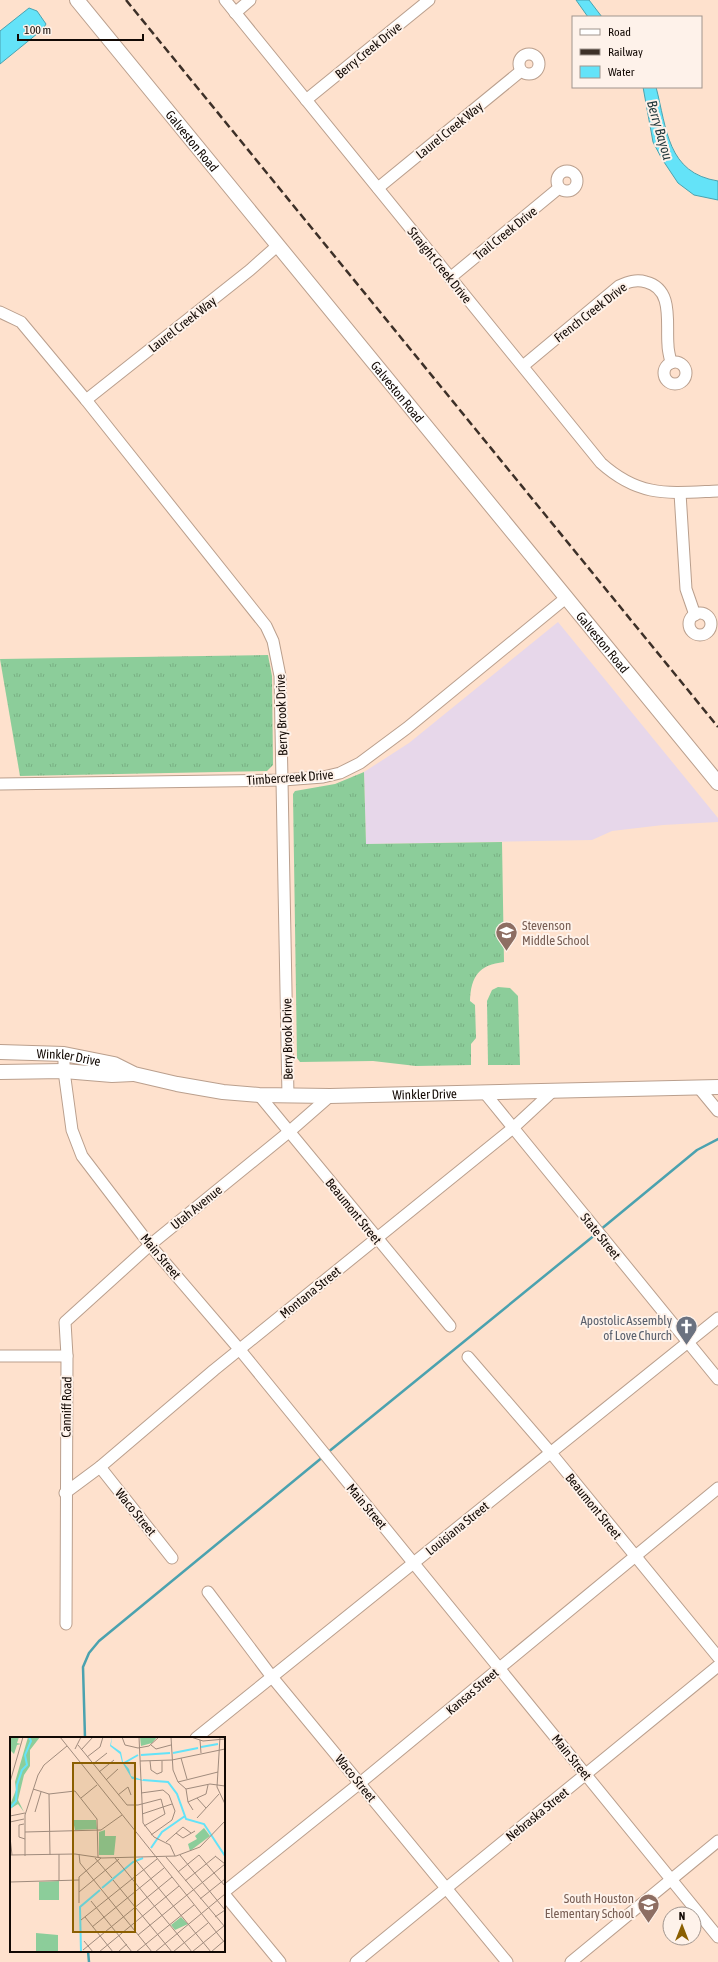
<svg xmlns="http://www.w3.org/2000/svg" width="718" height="1962" viewBox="0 0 718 1962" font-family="'Asap Condensed',sans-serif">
  <defs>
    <pattern id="grass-tufts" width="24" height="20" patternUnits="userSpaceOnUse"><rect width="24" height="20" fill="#8ccd9a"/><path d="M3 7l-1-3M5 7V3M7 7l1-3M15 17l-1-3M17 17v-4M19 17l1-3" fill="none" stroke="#78af83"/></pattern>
  </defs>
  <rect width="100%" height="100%" fill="#fee1cd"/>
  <path fill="#e7d7ea" d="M 558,622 L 718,818 L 718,822 L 663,825 L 612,831 L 592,840 L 366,844 L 364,772 L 409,743 Z"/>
  <g fill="url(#grass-tufts)">
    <path d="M 268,655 L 272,676 L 273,765 L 267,771 L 20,776 L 0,659 Z"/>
    <path d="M 364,772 L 366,844 L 502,842 L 504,962 C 479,965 471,976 470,1001 L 475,1005 L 476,1038 L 471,1044 L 471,1065 L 416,1066 L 373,1061 L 300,1062 L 297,1058 L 293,794 L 295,791 L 335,784 Z"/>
    <path d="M 498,987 L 510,988 L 518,996 L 520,1065 L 488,1065 L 487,1001 L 492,990 Z"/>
  </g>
  <g fill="#64e3f8" stroke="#4ba2af">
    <path d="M 576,0 L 589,0 L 602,17 L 588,17 Z"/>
    <path d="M 29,8 L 37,11 L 46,24 L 43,29 L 0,64 L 0,31 Z"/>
    <path d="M 643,87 L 656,87 C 667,129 667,173 718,181 L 718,200 L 694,195 L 678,183 L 662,159 L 653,142 Z"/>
  </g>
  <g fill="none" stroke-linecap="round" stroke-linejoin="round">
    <g stroke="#4ba2af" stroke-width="2.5">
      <path d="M 600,1230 L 697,1150 L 718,1139"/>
      <path d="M 327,1453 L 596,1234"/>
      <path d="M 85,1738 L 83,1667 L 89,1653 L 99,1641 L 324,1456"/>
      <path d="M 88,1951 L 89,1962"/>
    </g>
    <defs>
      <g id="minor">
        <path d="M 225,0 L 601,463 C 640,498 669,493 718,491"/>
        <path d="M 235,13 L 250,0"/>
        <circle cx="529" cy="64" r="10"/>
        <path d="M 306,100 L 429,0"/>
        <circle cx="567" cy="181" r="10"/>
        <path d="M 378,188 L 521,71"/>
        <path d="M 450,278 L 559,188"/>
        <path d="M 0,312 L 21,322 L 86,400 L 266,626 L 273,641 L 280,676 L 288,1096"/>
        <circle cx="675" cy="373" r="11"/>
        <path d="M 523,366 L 619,286 C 628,282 636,279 646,282 C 674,289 666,323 668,345 C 668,351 670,357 671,363"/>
        <path d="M 86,400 L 250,270 L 277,246"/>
        <path d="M 680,493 L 686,589 L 695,615"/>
        <circle cx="700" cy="624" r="11"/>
        <path d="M 0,784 L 283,780 L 323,777 L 340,773 L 360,763 L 407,728 L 567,597"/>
        <path d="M 64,1054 L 64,1071 L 72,1130 L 82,1156 L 150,1245 L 240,1350 L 718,1937"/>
        <path d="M 699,1088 L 718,1111"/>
        <path d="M 484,1092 L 718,1379"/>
        <path d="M 259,1095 L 450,1326"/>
        <path d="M 0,1356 L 67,1356"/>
        <path d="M 468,1357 L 551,1453 L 718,1657"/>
        <path d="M 100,1467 L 172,1558"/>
        <path d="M 65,1493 L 100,1467 L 214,1370 L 513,1128 L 554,1090"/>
        <path d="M 208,1592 L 272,1677 L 507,1962"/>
        <path d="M 66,1624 L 67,1356 L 65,1322 L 150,1245 L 290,1131 L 330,1096"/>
        <path d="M 196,1738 L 718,1318"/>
        <path d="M 224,1892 L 360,1783 L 718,1488"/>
        <path d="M 224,1894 L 280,1962"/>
        <path d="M 356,1962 L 718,1666"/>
        <path d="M 571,1962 L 718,1841"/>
      </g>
      <g id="major">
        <path id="s1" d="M 77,0 L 718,783"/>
        <path id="s2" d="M 0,1052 L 64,1054 L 114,1064 L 134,1074 L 177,1084 L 223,1092 L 259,1095 L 330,1096 L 718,1087"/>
        <path d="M 0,1072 L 64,1071 L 112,1075 L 133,1074"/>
      </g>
    </defs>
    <use href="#minor" stroke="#ba9f8d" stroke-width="13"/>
    <use href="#major" stroke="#ba9f8d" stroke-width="16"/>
    <use href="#minor" stroke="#fff" stroke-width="11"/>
    <use href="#major" stroke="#fff" stroke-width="14"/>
    <path stroke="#3d3028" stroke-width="2.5" stroke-dasharray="8 4" stroke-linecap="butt" d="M 126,0 L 718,727"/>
  </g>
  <defs>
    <symbol id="school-pin" viewBox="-11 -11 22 30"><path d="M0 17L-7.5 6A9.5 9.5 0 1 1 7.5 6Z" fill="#8d6e63" stroke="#fef2ea"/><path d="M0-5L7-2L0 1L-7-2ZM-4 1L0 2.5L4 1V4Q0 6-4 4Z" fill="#fff"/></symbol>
    <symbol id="church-pin" viewBox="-11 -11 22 30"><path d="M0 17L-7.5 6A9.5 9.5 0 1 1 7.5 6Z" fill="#6b7280" stroke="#fef2ea"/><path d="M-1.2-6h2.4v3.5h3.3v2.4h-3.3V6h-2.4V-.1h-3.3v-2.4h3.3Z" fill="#fff"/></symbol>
  </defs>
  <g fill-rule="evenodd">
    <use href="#school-pin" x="494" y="920" width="25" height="34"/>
    <use href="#church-pin" x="674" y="1314" width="25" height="34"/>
    <use href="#school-pin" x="636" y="1892" width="25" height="34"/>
  </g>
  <g text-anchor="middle" stroke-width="4" stroke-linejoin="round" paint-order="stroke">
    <g font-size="13" fill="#120904" stroke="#fef2ea">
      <text transform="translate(368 50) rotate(-39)" y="5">Berry Creek Drive</text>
      <text transform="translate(449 130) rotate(-39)" y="5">Laurel Creek Way</text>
      <text dy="5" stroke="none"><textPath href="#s1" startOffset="182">Galveston Road</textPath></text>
      <text transform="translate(505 233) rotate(-39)" y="5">Trail Creek Drive</text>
      <text transform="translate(440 265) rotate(51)" y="5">Straight Creek Drive</text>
      <text transform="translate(590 312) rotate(-38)" y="5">French Creek Drive</text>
      <text transform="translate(182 324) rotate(-38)" y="5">Laurel Creek Way</text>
      <text dy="5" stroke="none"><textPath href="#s1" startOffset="506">Galveston Road</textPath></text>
      <text dy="5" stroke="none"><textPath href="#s1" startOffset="830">Galveston Road</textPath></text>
      <text transform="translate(281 715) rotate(-92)" y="5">Berry Brook Drive</text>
      <text transform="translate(290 777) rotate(-4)" y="5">Timbercreek Drive</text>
      <text transform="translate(287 1039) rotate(-91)" y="5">Berry Brook Drive</text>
      <text dy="5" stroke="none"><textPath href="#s2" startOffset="69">Winkler Drive</textPath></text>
      <text dy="5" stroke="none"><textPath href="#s2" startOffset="430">Winkler Drive</textPath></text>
      <text transform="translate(196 1207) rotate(-39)" y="5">Utah Avenue</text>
      <text transform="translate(354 1211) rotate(51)" y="5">Beaumont Street</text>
      <text transform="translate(601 1236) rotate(51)" y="5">State Street</text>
      <text transform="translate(161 1256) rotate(50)" y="5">Main Street</text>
      <text transform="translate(310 1292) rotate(-39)" y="5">Montana Street</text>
      <text transform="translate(66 1407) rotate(-89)" y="5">Canniff Road</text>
      <text transform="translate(367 1506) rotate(50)" y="5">Main Street</text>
      <text transform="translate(594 1506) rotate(51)" y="5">Beaumont Street</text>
      <text transform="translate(136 1512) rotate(51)" y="5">Waco Street</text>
      <text transform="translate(457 1528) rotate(-39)" y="5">Louisiana Street</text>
      <text transform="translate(472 1691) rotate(-40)" y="5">Kansas Street</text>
      <text transform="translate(572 1757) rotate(51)" y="5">Main Street</text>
      <text transform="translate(356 1778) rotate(51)" y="5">Waco Street</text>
      <text transform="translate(537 1814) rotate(-39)" y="5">Nebraska Street</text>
    </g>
    <g font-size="13" fill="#785e54" stroke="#fef2ea" text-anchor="start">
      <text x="522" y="930">Stevenson<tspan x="522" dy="15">Middle School</tspan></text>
      <text x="634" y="1903" text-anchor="end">South Houston<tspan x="634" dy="15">Elementary School</tspan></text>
    </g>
    <g font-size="13" fill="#5b616d" stroke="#fef2ea" text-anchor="end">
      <text x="672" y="1325">Apostolic Assembly<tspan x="672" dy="15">of Love Church</tspan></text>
    </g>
    <g font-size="14" font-style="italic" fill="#1f363a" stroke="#fef2ea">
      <text transform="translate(660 130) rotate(74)" y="5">Berry Bayou</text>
    </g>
  </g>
  <g transform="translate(10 1737)">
    <rect width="215" height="215" fill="#fee1cd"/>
    <path d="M 0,0 L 9,0 L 7,6 L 11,7 L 7,8 L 4,17 L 0,13 ZM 130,0 L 147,0 L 142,6 L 131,9 ZM 63,83 L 86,83 L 87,92 L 65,93 ZM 194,91 L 200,99 L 180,114 L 178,107 L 187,102 L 185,99 ZM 95,93 L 95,99 L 106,99 L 104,118 L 89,118 L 89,95 ZM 49,144 L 49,163 L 29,163 L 29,145 ZM 171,180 L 178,187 L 165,193 L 161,188 Z" fill="#8ccd9a"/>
    <path d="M 18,0 L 30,0 L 20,13 L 20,29 L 14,38 L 8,63 L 14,75 L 8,67 L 0,72 L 0,68 L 6,53 L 5,45 ZM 26,196 L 48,198 L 48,215 L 26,215 Z" fill="#8ccd9a"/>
    <path d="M 102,0 L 101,8 L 111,15 L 113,25 L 119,32 L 121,39 L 136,44 L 122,42 L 112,25 L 110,17 L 100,9 Z" fill="#64e3f8"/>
    <path fill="none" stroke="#64e3f8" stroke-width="2" d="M 191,10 L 208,7M 163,16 L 188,11M 131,18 L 160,16M 114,26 L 128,18M 133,43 L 158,45 L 167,57 L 176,82 L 194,87 L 215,119M 0,71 L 6,64 L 7,48 L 12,33 L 17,28 L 15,18 L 21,4 L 19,0M 141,111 L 152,95 L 175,79M 92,151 L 123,125 L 133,121M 71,215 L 70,170 L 90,153"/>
    <path fill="none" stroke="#a08b7d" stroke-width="1" d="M 50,0 L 215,206M 112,0 L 115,8 L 128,11 L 139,9 L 149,0M 129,0 L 133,86 L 144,100 L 160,108 L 165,119M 161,0 L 163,33 L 168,45 L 176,52M 181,0 L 193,4 L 215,2M 210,0 L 207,50 L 215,67M 190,3 L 191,16M 68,8 L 117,68 L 128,68 L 151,62 L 155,77 L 134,89M 141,8 L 146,12 L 161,8M 65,12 L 71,0M 71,13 L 83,0M 77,20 L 90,10 L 93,0M 171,21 L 177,42M 130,24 L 162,23 L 215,12M 140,24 L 141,33 L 147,37 L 152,35 L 152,24M 83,27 L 97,16M 89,35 L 104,23M 96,43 L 108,32M 0,45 L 13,0M 168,45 L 208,35M 23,52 L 39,57 L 65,54 L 87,82 L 88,120M 176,52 L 200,47 L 215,49M 176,52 L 178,65 L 183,73M 131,56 L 153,53 L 159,58 L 165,74 L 162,83 L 141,98M 39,57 L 40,118M 108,58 L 118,50 L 121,58M 71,61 L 87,48M 187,61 L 196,71M 178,65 L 196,57 L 198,48M 25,75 L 31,55M 132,77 L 162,67M 0,79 L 15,76M 187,81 L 209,57M 0,85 L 14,82M 14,87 L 9,88 L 9,100 L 15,102M 15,95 L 91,93 L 112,78M 166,96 L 173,101 L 185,94M 0,100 L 2,118M 156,105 L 173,90 L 181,96M 49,117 L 49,144M 69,117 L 70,126 L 142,215M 0,118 L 65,117 L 92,121 L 166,119 L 190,110 L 215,84M 170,118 L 215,173M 15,119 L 15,78 L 28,38 L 34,28 L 57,9M 205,119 L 215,127M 156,120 L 215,190M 85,121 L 102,141M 105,121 L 182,215M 124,121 L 201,215M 168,135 L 189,118 L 215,149M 103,143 L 162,215M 175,144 L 206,119M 0,145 L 69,143M 69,155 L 109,122M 190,162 L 215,142M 81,164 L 122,215M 69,166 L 69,140 L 91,121M 75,180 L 103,215M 205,180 L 215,173M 71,183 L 147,122M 82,190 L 154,131M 128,198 L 215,127M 74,204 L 83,215M 73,213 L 162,140M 89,215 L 169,149M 108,215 L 117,207M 126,215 L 184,168M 145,215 L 215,157M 163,215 L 198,186M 182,215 L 215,188M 201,215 L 215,203"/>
    <path fill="#8b5f01" fill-opacity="0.15" stroke="#8b5f01" stroke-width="2" d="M 63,26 L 125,26 L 125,195 L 63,195 Z"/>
    <rect width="215" height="215" fill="none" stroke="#120904" stroke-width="2"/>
  </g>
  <rect x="572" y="16" width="130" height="72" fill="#fef2ea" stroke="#a0958e"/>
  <rect x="580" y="29" width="20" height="6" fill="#ffffff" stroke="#a0958e"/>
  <text x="608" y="36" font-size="12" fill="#120904">Road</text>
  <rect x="580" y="49" width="20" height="6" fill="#3d3028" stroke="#a0958e"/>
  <text x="608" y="56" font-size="12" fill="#120904">Railway</text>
  <rect x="580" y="66" width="20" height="12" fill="#64e3f8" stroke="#a0958e"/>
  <text x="608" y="76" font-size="12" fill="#120904">Water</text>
  <g transform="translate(682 1926)"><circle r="19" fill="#fef2ea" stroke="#a0958e"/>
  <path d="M0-3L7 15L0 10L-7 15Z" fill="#8b5f01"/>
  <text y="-6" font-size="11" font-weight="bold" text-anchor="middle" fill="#120904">N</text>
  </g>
  <path d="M18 34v6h125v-6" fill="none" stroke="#120904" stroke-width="2"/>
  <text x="24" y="34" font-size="12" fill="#120904" stroke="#fef2ea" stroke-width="3" paint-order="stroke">100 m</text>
</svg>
